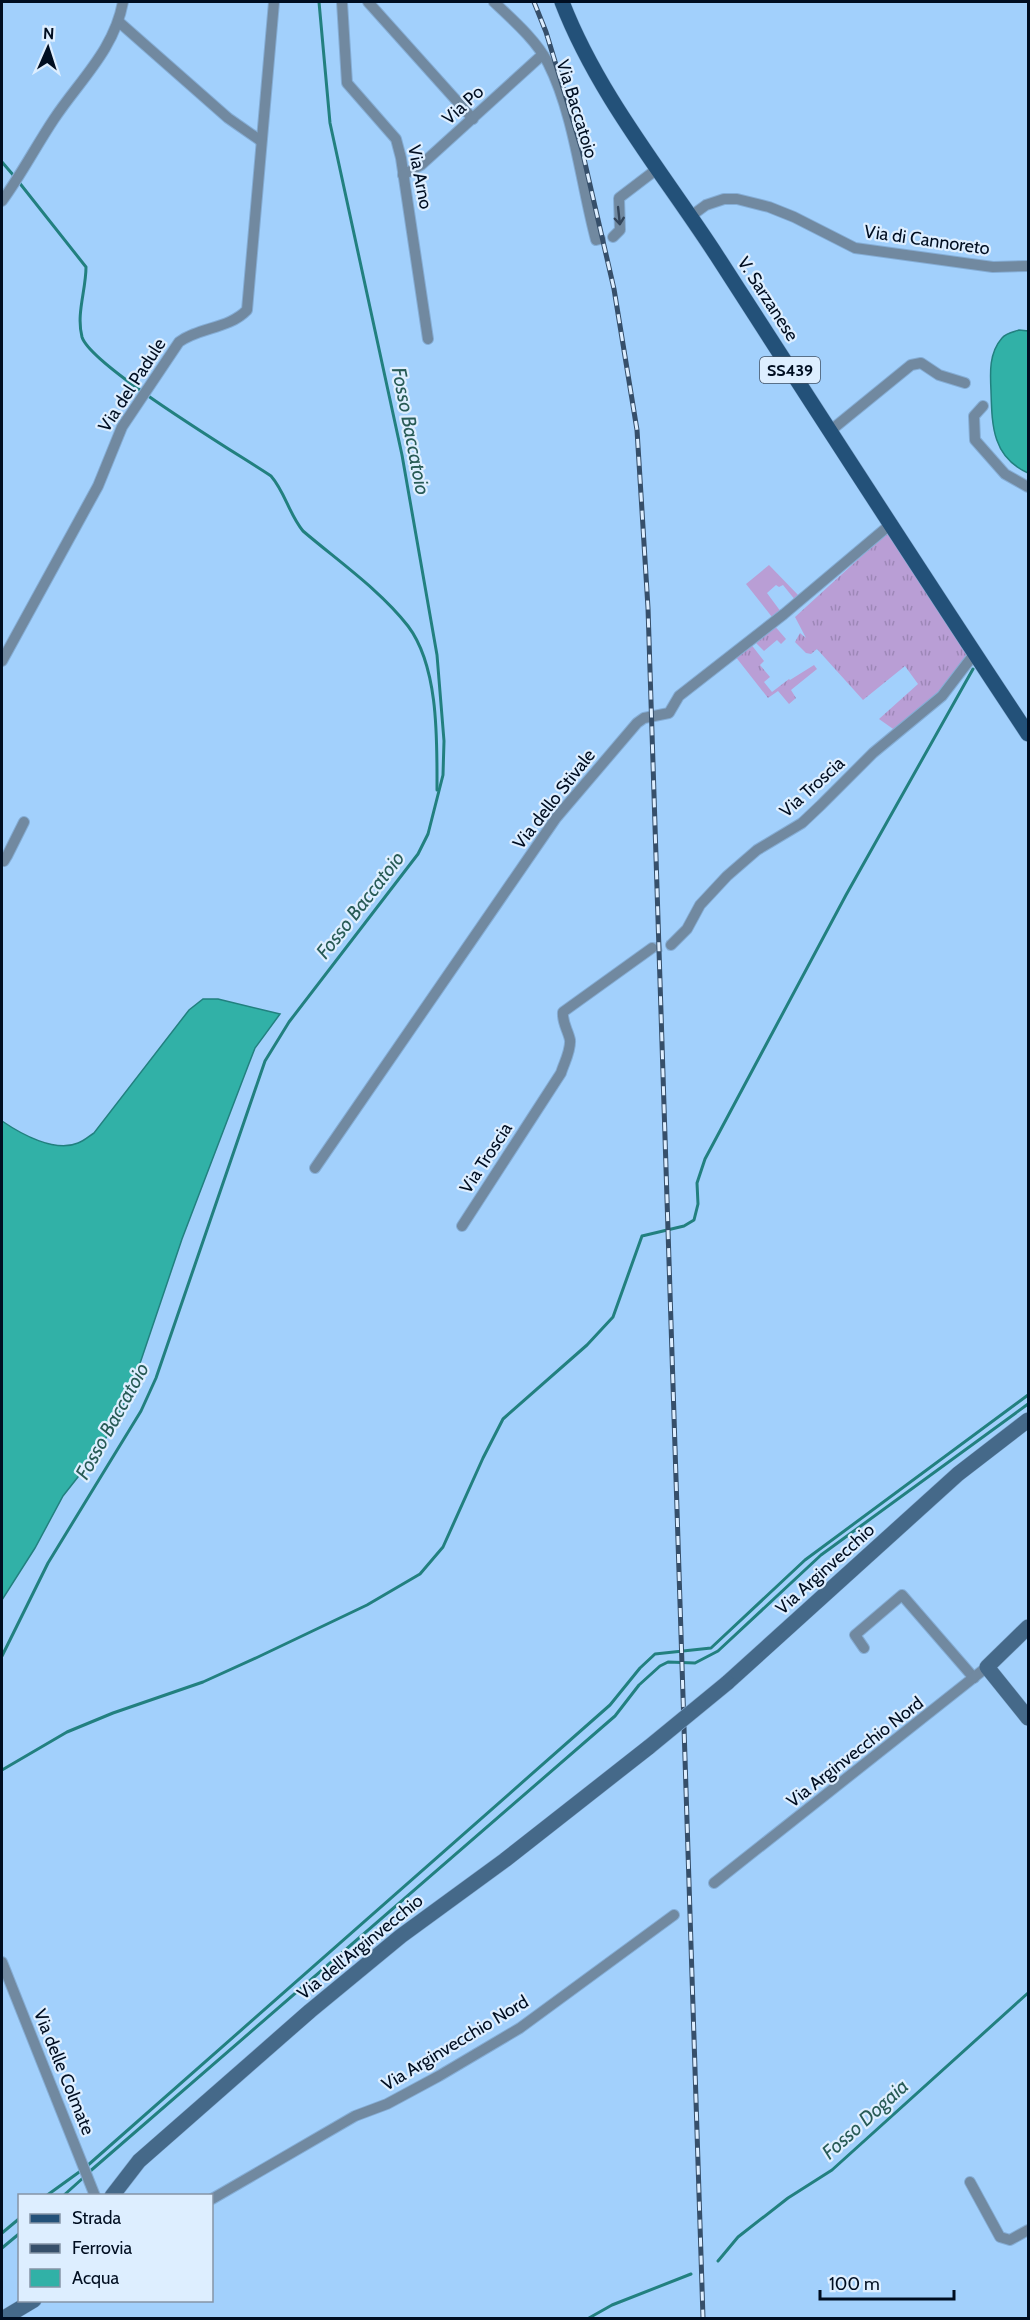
<svg xmlns="http://www.w3.org/2000/svg" width="1030" height="2320" viewBox="0 0 1030 2320" font-family="Cabin,sans-serif">
  <defs>
    <pattern id="grass-tufts" width="24" height="20" patternUnits="userSpaceOnUse" patternTransform="scale(1.5)"><rect width="24" height="20" fill="#b99ed5"/><path d="M3 7l-1-3M5 7V3M7 7l1-3M15 17l-1-3M17 17v-4M19 17l1-3" fill="none" stroke="#9d87b7"/></pattern>
  </defs>
  <rect width="100%" height="100%" fill="#a2d0fc"/>
  <g fill="url(#grass-tufts)">
    <path d="M 888,532 L 969,656 L 940,693 L 896,731 L 879,719 L 918,684 L 905,666 L 863,700 L 817,649 L 811,654 L 806,653 L 795,642 L 800,633 L 806,638 L 795,617 Z"/>
    <path d="M 773,624 L 786,639 L 781,644 L 777,640 L 764,651 L 754,641 Z"/>
    <path d="M 750,643 L 764,661 L 760,665 L 770,677 L 764,682 L 772,692 L 789,679 L 790,680 L 814,665 L 817,669 L 791,690 L 796,698 L 789,704 L 778,691 L 768,698 L 735,656 Z"/>
  </g>
  <path fill="#b99ed5" d="M 769,565 L 800,597 L 796,601 L 783,585 L 779,587 L 776,585 L 767,593 L 781,612 L 772,617 L 746,584 Z"/>
  <g fill="#31b1a7" stroke="#22807f" stroke-width="1.5">
    <path d="M 1019,330 L 1028,331 L 1028,473 C 992,457 992,425 991,391 C 990,372 989,353 1002,338 C 1006,333 1013,332 1019,330 Z"/>
    <path d="M 203,999 L 218,999 L 280,1014 L 255,1048 L 248,1066 L 182,1239 L 130,1393 L 100,1449 L 63,1496 L 35,1548 L 2,1600 L 2,1121 C 21,1134 55,1153 78,1143 C 84,1141 89,1136 94,1133 L 189,1010 Z"/>
  </g>
  <g fill="none" stroke-linecap="round" stroke-linejoin="round">
    <g stroke="#22807f" stroke-width="3">
      <path d="M 2,162 L 14,176"/>
      <path d="M 18,181 L 86,267 C 86,290 76,314 82,337 C 91,366 238,454 271,476 C 285,492 289,514 303,531 C 338,561 380,590 408,626 C 439,667 437,741 437,790"/>
      <path d="M 2,1656 L 48,1563 L 141,1411 L 156,1378 L 265,1061 L 289,1022 L 418,854 L 428,834 L 443,775 L 444,741 L 437,655 L 402,455 L 330,123 L 319,2"/>
      <path d="M 2,1770 L 67,1732 L 113,1713 L 203,1682 L 258,1657 L 367,1605 L 420,1574 L 443,1547 L 483,1458 L 503,1419 L 587,1345 L 613,1317 L 642,1236 L 684,1226 L 694,1220 L 698,1204 L 697,1183 L 705,1159 L 846,895 L 973,669"/>
      <path d="M 87,2166 L 610,1705 L 640,1668 L 655,1654 L 711,1648 L 805,1560 L 1028,1395"/>
      <path d="M 88,2173 L 615,1716 L 639,1685 L 660,1666 L 668,1662 L 695,1663 L 718,1651 L 821,1555 L 1028,1404"/>
      <path d="M 46,2196 L 82,2170"/>
      <path d="M 63,2196 L 83,2178"/>
      <path d="M 2,2233 L 20,2218"/>
      <path d="M 2,2248 L 20,2233"/>
      <path d="M 718,2261 L 738,2237 L 788,2198 L 832,2170 L 1028,1993"/>
      <path d="M 589,2318 L 612,2305 L 691,2274"/>
    </g>
    <path stroke="#8ab3db" stroke-width="10" stroke-dasharray="10 5" stroke-linecap="butt" d="M 652,948 L 671,945"/>
    <defs>
      <g id="street">
        <path d="M 342,2 L 347,83 L 396,139 L 401,158 L 428,339"/>
        <path d="M 368,2 L 473,119"/>
        <path d="M 494,2 C 513,20 536,40 548,63 C 574,114 581,184 596,240 L 600,239"/>
        <path d="M 119,22 L 228,118 L 261,141"/>
        <path d="M 403,175 L 421,165 L 541,56"/>
        <path d="M 2,201 C 21,175 36,146 54,119 C 80,80 114,50 123,2"/>
        <path d="M 691,216 L 706,205 L 724,199 L 737,199 L 769,207 L 794,217 L 855,248 L 993,267 L 1028,266"/>
        <path d="M 613,237 L 620,230 L 619,198 L 657,169"/>
        <path d="M 983,406 L 974,416 L 975,440 L 1005,474 L 1028,487"/>
        <path d="M 830,431 L 911,365 L 921,363 L 939,375 L 965,383"/>
        <path d="M 2,661 L 98,486 L 122,427 L 179,342 C 199,327 229,329 247,310 L 274,2"/>
        <path d="M 2,860 L 4,861 L 7,856 L 24,822"/>
        <path d="M 671,945 L 687,929 L 700,905 L 727,876 L 757,850 L 802,823 L 821,805 L 873,753 L 942,696 L 975,653"/>
        <path d="M 315,1168 L 556,818 L 637,723 L 644,718 L 669,713 L 679,696 L 784,614 L 892,523"/>
        <path d="M 462,1226 L 561,1073 C 564,1063 571,1051 570,1040 C 568,1030 562,1023 563,1012 L 652,948"/>
        <path d="M 864,1648 L 855,1635 L 902,1595 L 974,1678"/>
        <path d="M 714,1883 L 987,1667"/>
        <path d="M 2,1962 L 95,2196"/>
        <path d="M 970,2182 L 1000,2237 L 1010,2240 L 1028,2230"/>
        <path d="M 212,2199 L 355,2116 L 387,2104 L 439,2076 L 520,2028 L 674,1915"/>
      </g>
      <g id="secondary">
        <path d="M 1028,1627 L 987,1667 L 1028,1718"/>
        <path d="M 727,1683 L 958,1474 L 1028,1420"/>
        <path d="M 112,2196 L 139,2161 L 310,2011 L 401,1936 L 505,1860 L 649,1747"/>
        <path d="M 4,2318 L 34,2300"/>
      </g>
      <path id="primary" d="M 562,2 C 598,95 663,173 717,256 C 820,416 923,576 1028,734"/>
    </defs>
    <use href="#street" stroke="#85add5" stroke-width="12"/>
    <use href="#secondary" stroke="#85add5" stroke-width="16"/>
    <use href="#primary" stroke="#85add5" stroke-width="16"/>
    <use href="#street" stroke="#7189a0" stroke-width="10"/>
    <use href="#secondary" stroke="#456989" stroke-width="15"/>
    <use href="#primary" stroke="#235179" stroke-width="15"/>
    <defs>
      <path id="rail" d="M 534,2 L 546,32 L 582,150 L 614,289 L 637,430 L 648,608 L 703,2318"/>
    </defs>
    <use href="#rail" stroke="#364f6a" stroke-width="5"/>
    <use href="#rail" stroke="#def" stroke-width="3" stroke-dasharray="9" stroke-linecap="butt"/>
    <defs>
      <path id="secondary-bridge" d="M 649,1747 L 727,1683"/>
    </defs>
    <use href="#secondary-bridge" stroke="#85add5" stroke-width="16" stroke-linecap="butt"/>
    <use href="#secondary-bridge" stroke="#456989" stroke-width="15"/>
  </g>
  <defs><path id="oneway-shaft" d="M-6 0H5M1.5-3L5.5 0L1.5 3" fill="none" stroke-width="1.6" stroke-linecap="round" stroke-linejoin="round" transform="scale(1.5)"/></defs>
  <use stroke="#33455a" href="#oneway-shaft" transform="translate(619 216) rotate(84)"/>
  <g text-anchor="middle" stroke-width="4.5" stroke-linejoin="round" paint-order="stroke">
    <rect fill="#def" stroke="#425164" stroke-width="1.5" x="760" y="357" width="60" height="26" rx="4.5"/>
    <g font-size="16" font-weight="bold" fill="#000e21">
      <text x="790" y="376">SS439</text>
    </g>
    <g font-size="18" fill="#000e21" stroke="#def">
      <text transform="translate(463 105) rotate(-42)" y="6">Via Po</text>
      <text transform="translate(577 109) rotate(73)" y="6">Via Baccatoio</text>
      <text transform="translate(420 177) rotate(79)" y="6">Via Arno</text>
      <text transform="translate(927 240) rotate(8)" y="6">Via di Cannoreto</text>
      <text transform="translate(768 299) rotate(57)" y="6">V. Sarzanese</text>
      <text transform="translate(132 385) rotate(-57)" y="6">Via del Padule</text>
      <text transform="translate(812 787) rotate(-42)" y="6">Via Troscia</text>
      <text transform="translate(554 799) rotate(-52)" y="6">Via dello Stivale</text>
      <text transform="translate(486 1158) rotate(-57)" y="6">Via Troscia</text>
      <text transform="translate(825 1569) rotate(-42)" y="6">Via Arginvecchio</text>
      <text transform="translate(855 1752) rotate(-38)" y="6">Via Arginvecchio Nord</text>
      <text transform="translate(360 1947) rotate(-39)" y="6">Via dell'Arginvecchio</text>
      <text transform="translate(455 2043) rotate(-31)" y="6">Via Arginvecchio Nord</text>
      <text transform="translate(64 2072) rotate(68)" y="6">Via delle Colmate</text>
    </g>
    <g font-size="20" font-style="italic" fill="#285b56" stroke="#def">
      <text transform="translate(411 431) rotate(79)" y="7">Fosso Baccatoio</text>
      <text transform="translate(360 905) rotate(-52)" y="7">Fosso Baccatoio</text>
      <text transform="translate(112 1421) rotate(-61)" y="7">Fosso Baccatoio</text>
      <text transform="translate(865 2119) rotate(-42)" y="7">Fosso Dogaia</text>
    </g>
  </g>
  <rect width="1030" height="2320" fill="none" stroke="#000e21" stroke-width="6"/>
  <rect x="18" y="2194" width="195" height="108" fill="#ddeeff" stroke="#8594a6" stroke-width="1.5"/>
  <rect x="30" y="2214" width="30" height="9" fill="#235179" stroke="#8594a6" stroke-width="1.5"/>
  <text x="72" y="2224" font-size="18" fill="#000e21">Strada</text>
  <rect x="30" y="2244" width="30" height="9" fill="#364f6a" stroke="#8594a6" stroke-width="1.5"/>
  <text x="72" y="2254" font-size="18" fill="#000e21">Ferrovia</text>
  <rect x="30" y="2269" width="30" height="18" fill="#31b1a7" stroke="#8594a6" stroke-width="1.5"/>
  <text x="72" y="2284" font-size="18" fill="#000e21">Acqua</text>
  <g transform="translate(48 48) rotate(3)" stroke="#ddeeff" stroke-width="4.5" paint-order="stroke">
  <path d="M0-4.5L10 22L0 15L-10 22Z" fill="#000e21"/>
  <text y="-9" font-size="16" font-weight="bold" text-anchor="middle" fill="#000e21">N</text>
  </g>
  <path d="M820 2290v9h134v-9" fill="none" stroke="#000e21" stroke-width="3"/>
  <text x="829" y="2290" font-size="18" fill="#000e21" stroke="#ddeeff" stroke-width="4.5" paint-order="stroke">100 m</text>
</svg>
